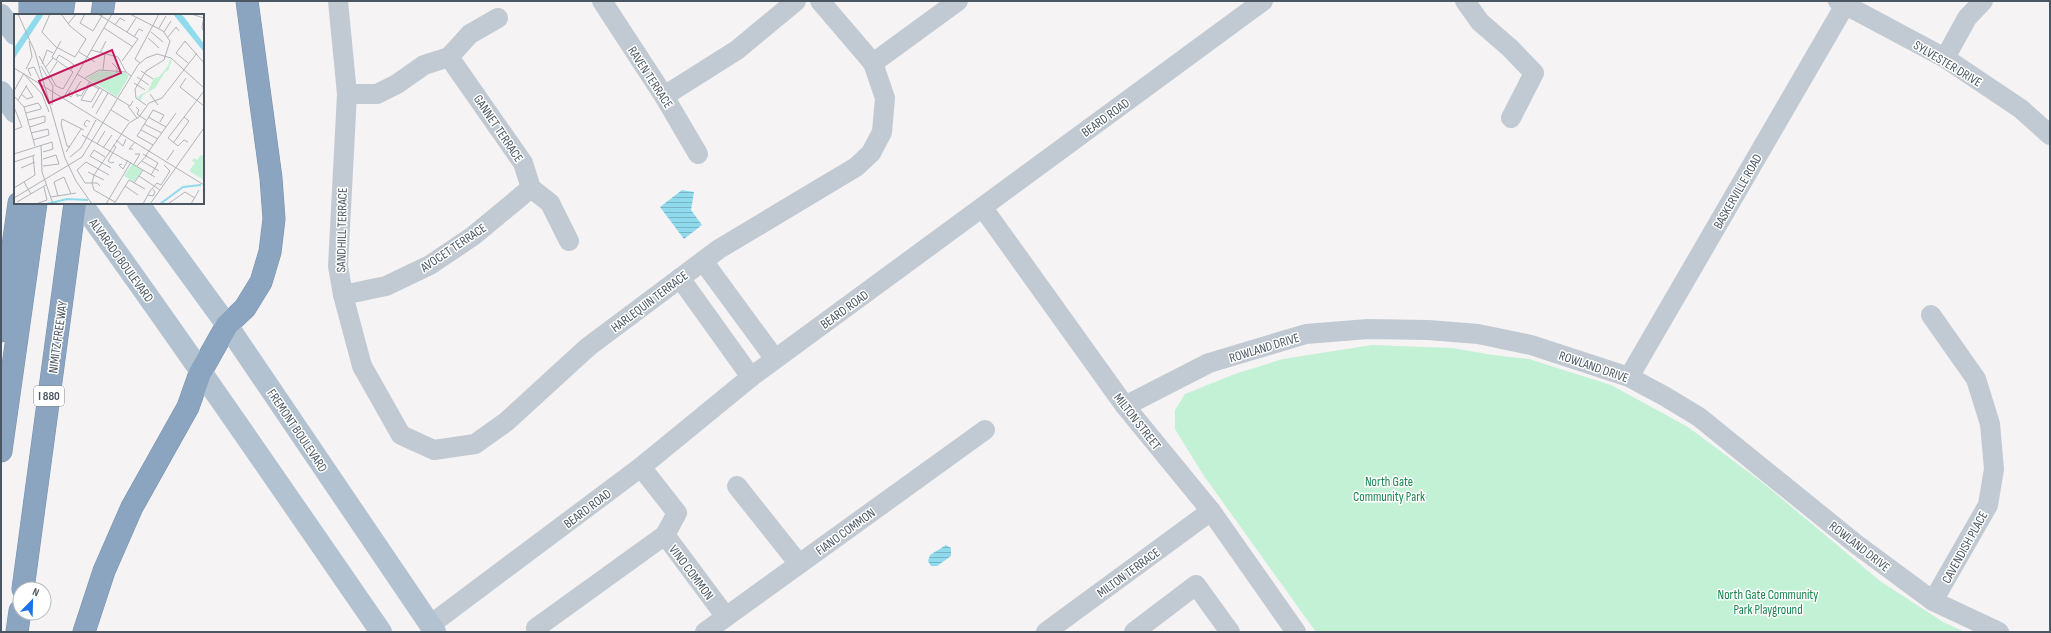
<svg xmlns="http://www.w3.org/2000/svg" width="2051" height="633" viewBox="0 0 2051 633" font-family="'Sofia Sans Condensed',sans-serif">
  <defs>
    <pattern id="water-rules" width="6" height="5" patternUnits="userSpaceOnUse"><rect width="6" height="5" fill="#90daee"/><path d="M0 2.5h6" fill="none" stroke="#78b4c4"/></pattern>
  </defs>
  <rect width="100%" height="100%" fill="#f5f3f3"/>
  <path fill="#c3f1d5" d="M 1372,345 L 1452,348 L 1493,355 L 1529,359 L 1611,385 L 1688,427 L 1763,483 L 1880,581 L 1943,622 L 1965,632 L 1316,632 L 1204,476 L 1175,429 L 1175,410 L 1185,394 L 1235,374 L 1283,359 Z"/>
  <g fill="url(#water-rules)">
    <path d="M 682,190 L 694,192 L 691,210 L 702,225 L 684,239 L 660,207 Z"/>
    <path d="M 946,545 L 951,548 L 951,556 L 937,566 L 931,566 L 928,561 L 930,555 Z"/>
  </g>
  <g fill="none" stroke-linecap="round" stroke-linejoin="round">
    <defs>
      <g id="highway">
        <path d="M 30,1 L 30,15"/>
        <path d="M 45,15 L 47,1"/>
        <path d="M 62,15 L 64,1"/>
        <path d="M 102,15 L 104,1"/>
        <path d="M 1,331 L 19,203"/>
        <path d="M 1,451 L 36,203"/>
        <path d="M 23,589 L 75,203"/>
        <path d="M 17,632 L 20,611"/>
        <path d="M 84,632 L 104,571 L 132,507 L 188,407 L 200,373 L 227,325 L 245,308 L 261,282 L 270,252 L 274,219 L 271,178 L 247,1"/>
      </g>
    </defs>
    <use href="#highway" stroke="#7690ad" stroke-width="23"/>
    <g stroke="#c1cad2" stroke-width="20">
      <path d="M 338,1 L 347,94 L 338,266 L 343,295 L 362,366 L 401,435 L 434,450 L 475,444 L 506,422 L 588,347 L 719,249 L 856,167 L 871,153 L 882,132 L 885,98 L 873,63 L 820,1"/>
      <path d="M 602,1 L 664,96 L 698,154"/>
      <path d="M 1465,1 L 1480,22 L 1510,48 L 1534,73 L 1511,118"/>
      <path d="M 1838,1 L 1945,58 L 2021,109 L 2050,135"/>
      <path d="M 449,57 L 523,163 L 531,188 L 550,203 L 569,241"/>
      <path d="M 1945,58 L 1967,18 L 1983,1"/>
      <path d="M 873,63 L 958,1"/>
      <path d="M 347,94 L 377,94 L 397,84 L 424,65 L 449,57 L 470,34 L 498,18"/>
      <path d="M 664,96 L 737,50 L 796,1"/>
      <path d="M 983,208 L 1125,406 L 1211,511 L 1296,632"/>
      <path d="M 703,261 L 775,359"/>
      <path d="M 680,278 L 751,377"/>
      <path d="M 343,295 L 386,286 L 430,265 L 473,236 L 531,188"/>
      <path d="M 1931,315 L 1976,379 L 1990,424 L 1994,469 L 1988,505 L 1933,601"/>
      <path d="M 1629,377 L 1845,5"/>
      <path d="M 1125,406 L 1209,363 L 1306,334 L 1368,329 L 1428,330 L 1478,334 L 1531,345 L 1629,377 L 1666,397 L 1699,417 L 1856,544 L 1933,601 L 1999,632"/>
      <path d="M 641,467 L 677,513 L 665,535 L 726,617"/>
      <path d="M 737,486 L 799,564"/>
      <path d="M 430,625 L 641,467 L 751,377 L 1263,1"/>
      <path d="M 539,632 L 536,628 L 665,535"/>
      <path d="M 705,632 L 985,430"/>
      <path d="M 1046,632 L 1211,511"/>
      <path d="M 1134,632 L 1196,585 L 1230,632"/>
    </g>
    <g stroke="#b3c2d1" stroke-width="22">
      <path d="M 1,15 L 15,34"/>
      <path d="M 1,92 L 15,112"/>
      <path d="M 81,203 C 184,344 282,489 381,632"/>
      <path d="M 138,203 L 227,325 L 435,632"/>
    </g>
    <use href="#highway" stroke="#8ba5c1" stroke-width="22"/>
  </g>
  <g text-anchor="middle" stroke-width="3" stroke-linejoin="round" paint-order="stroke">
    <rect fill="#fff" stroke="#808990" stroke-width="1" x="34" y="386" width="30" height="20" rx="3"/>
    <g font-size="12" font-weight="bold" fill="#4a5661">
      <text x="49" y="400">I 880</text>
    </g>
    <g font-size="13" fill="#4a5661" stroke="#fff">
      <text transform="translate(1948 63) rotate(31)" y="5">SYLVESTER DRIVE</text>
      <text transform="translate(651 77) rotate(57)" y="5">RAVEN TERRACE</text>
      <text transform="translate(1105 117) rotate(-36)" y="5">BEARD ROAD</text>
      <text transform="translate(499 128) rotate(56)" y="5">GANNET TERRACE</text>
      <text transform="translate(1737 191) rotate(-60)" y="5">BASKERVILLE ROAD</text>
      <text transform="translate(341 230) rotate(-89)" y="5">SANDHILL TERRACE</text>
      <text transform="translate(453 247) rotate(-34)" y="5">AVOCET TERRACE</text>
      <text transform="translate(122 260) rotate(54)" y="5">ALVARADO BOULEVARD</text>
      <text transform="translate(649 301) rotate(-37)" y="5">HARLEQUIN TERRACE</text>
      <text transform="translate(844 309) rotate(-36)" y="5">BEARD ROAD</text>
      <text transform="translate(57 337) rotate(-82)" y="5">NIMITZ FREEWAY</text>
      <text transform="translate(1264 347) rotate(-17)" y="5">ROWLAND DRIVE</text>
      <text transform="translate(1594 366) rotate(19)" y="5">ROWLAND DRIVE</text>
      <text transform="translate(1138 421) rotate(52)" y="5">MILTON STREET</text>
      <text transform="translate(298 430) rotate(56)" y="5">FREMONT BOULEVARD</text>
      <text transform="translate(587 508) rotate(-37)" y="5">BEARD ROAD</text>
      <text transform="translate(845 531) rotate(-36)" y="5">FIANO COMMON</text>
      <text transform="translate(1860 546) rotate(38)" y="5">ROWLAND DRIVE</text>
      <text transform="translate(1964 547) rotate(-61)" y="5">CAVENDISH PLACE</text>
      <text transform="translate(692 572) rotate(53)" y="5">VINO COMMON</text>
      <text transform="translate(1128 572) rotate(-36)" y="5">MILTON TERRACE</text>
    </g>
    <g font-size="13" fill="#17864f" stroke="#fff">
      <text x="1389" y="486">North Gate<tspan x="1389" dy="15">Community Park</tspan></text>
      <text x="1768" y="599">North Gate Community<tspan x="1768" dy="15">Park Playground</tspan></text>
    </g>
  </g>
  <g transform="translate(14 14)">
    <rect width="190" height="190" fill="#f5f3f3"/>
    <path d="M 187,141 L 190,142 L 190,166 L 175,157 L 181,149 L 178,147 L 180,144 L 183,146 Z" fill="#c3f1d5"/>
    <path d="M 153,44 L 158,46 L 154,57 L 151,58 L 141,74 L 129,81 L 126,87 L 123,84 L 126,81 L 134,77 L 140,64 L 145,63 L 154,52 L 156,46 ZM 85,57 L 111,59 L 115,62 L 103,83 L 73,64 ZM 118,150 L 128,156 L 120,168 L 110,162 Z" fill="#c3f1d5"/>
    <path d="M 23,0 L 30,0 L 0,45 L 0,34 ZM 159,0 L 167,0 L 170,3 L 190,30 L 190,38 Z" fill="#90daee"/>
    <path fill="none" stroke="#90daee" stroke-width="2" d="M 33,190 L 53,185 L 74,186M 146,190 L 169,173 L 187,171"/>
    <path fill="none" stroke="#b1b4b9" stroke-width="1" d="M 4,0 L 21,38 L 51,144 L 62,167 L 78,190M 36,0 L 28,18 L 42,33 L 61,43 L 72,25M 47,0 L 56,12 L 72,25M 71,0 L 66,9 L 79,17 L 89,0M 84,0 L 124,25 L 108,47M 116,0 L 149,17 L 156,27 L 150,46 L 132,57 L 121,75 L 122,84 L 132,91M 177,0 L 190,4M 190,3 L 188,13 L 190,19M 54,10 L 62,0M 101,11 L 106,4 L 111,7M 90,14 L 119,33M 145,14 L 152,2M 113,18 L 122,4M 137,18 L 149,28M 150,18 L 157,7M 120,23 L 125,15 L 129,17M 154,23 L 162,13 L 165,17M 134,24 L 145,34M 171,27 L 162,39 L 174,49M 171,27 L 190,49M 77,36 L 104,43 L 112,58 L 117,62M 65,38 L 81,48M 86,39 L 92,27M 25,42 L 42,72 L 49,75 L 59,58 L 38,43 L 47,27M 42,46 L 45,41 L 55,47 L 60,51 L 57,56M 98,49 L 103,54 L 103,59M 126,49 L 121,45 L 145,0M 28,50 L 33,36 L 39,39M 27,52 L 39,72 L 38,91M 0,54 L 190,171M 31,54 L 39,44M 12,55 L 18,43 L 15,27M 89,56 L 91,39M 127,57 L 139,65M 36,59 L 43,48M 10,60 L 28,80 L 35,98M 63,60 L 116,92 L 119,87M 17,62 L 14,55 L 20,53 L 27,68M 123,63 L 135,71M 71,64 L 85,56 L 112,58M 172,64 L 166,73 L 190,92M 120,69 L 131,76M 85,75 L 76,70 L 67,86 L 77,88 L 86,73M 57,76 L 54,81 L 57,83 L 67,67M 0,77 L 10,59M 7,80 L 13,85 L 19,83 L 12,72M 136,80 L 144,91M 0,82 L 10,93 L 21,132M 50,83 L 98,0M 64,83 L 62,80 L 67,82 L 76,67M 4,86 L 13,71M 114,92 L 123,104M 0,93 L 8,113 L 0,116M 10,93 L 24,89 L 27,93 L 27,95 L 12,99M 122,93 L 125,96 L 123,100 L 132,106M 78,94 L 89,75M 97,96 L 115,107M 82,100 L 94,79M 134,103 L 152,113M 14,106 L 31,102 L 31,108 L 16,113M 130,110 L 148,119M 73,113 L 70,111 L 71,108 L 73,106 L 76,108M 127,116 L 144,125M 17,119 L 34,115 L 35,121 L 19,126M 68,121 L 141,163M 102,126 L 109,132 L 112,125M 160,128 L 175,107 L 170,103M 174,128 L 170,126 L 164,132 L 154,124 L 190,77M 83,130 L 91,117M 27,131 L 28,158 L 39,190M 99,131 L 102,133 L 94,147 L 97,149 L 100,148M 139,131 L 123,122 L 139,96 L 150,101 L 146,108M 56,133 L 53,132 L 47,110 L 48,105 L 70,116M 89,134 L 98,121M 119,135 L 115,135 L 121,128M 52,138 L 67,115M 0,140 L 38,128 L 39,135 L 29,138M 129,140 L 144,149 L 137,161M 132,141 L 162,99M 56,143 L 67,134 L 82,106M 91,143 L 80,136 L 76,142 L 97,154M 153,146 L 160,136M 128,147 L 145,157M 0,148 L 21,141M 108,150 L 105,151 L 109,155 L 114,146M 120,150 L 126,140 L 121,140M 29,152 L 45,150 L 42,141 L 29,145M 123,152 L 133,141M 7,154 L 21,148M 74,158 L 90,166M 125,162 L 146,176M 10,168 L 17,180M 120,169 L 129,156M 86,172 L 83,169 L 71,169 L 63,156 L 72,148 L 95,161M 111,172 L 124,181M 0,174 L 21,161 L 19,142M 134,181 L 139,182 L 141,178 L 139,175M 44,182 L 40,168 L 50,163 L 57,180M 37,183 L 62,179M 0,184 L 68,143 L 124,51 L 132,44 L 143,40 L 157,44 L 190,74M 3,188 L 32,171M 101,188 L 80,176 L 78,169 L 80,161 L 115,109 L 125,103 L 135,89 L 148,84 L 183,39M 22,190 L 33,186 L 30,173M 51,190 L 64,190M 92,190 L 117,148M 100,190 L 115,166 L 131,175M 129,190 L 136,177 L 143,169 L 147,171 L 156,157 L 150,151M 136,190 L 190,114M 154,190 L 171,178 L 181,184M 177,190 L 185,176"/>
    <path fill="#c2185b" fill-opacity="0.15" stroke="#c2185b" stroke-width="2" d="M 98,36 L 107,59 L 35,89 L 25,67 Z"/>
    <rect width="190" height="190" fill="none" stroke="#4a5661" stroke-width="2"/>
  </g>
  <rect width="2051" height="633" fill="none" stroke="#4a5661" stroke-width="4"/>
  <g transform="translate(32 601) rotate(23)"><circle r="19" fill="#ffffff" stroke="#b7bbc0"/>
  <path d="M0-3L7 15L0 10L-7 15Z" fill="#1a73e8"/>
  <text y="-6" font-size="11" font-weight="bold" text-anchor="middle" fill="#4a5661">N</text>
  </g>
</svg>
